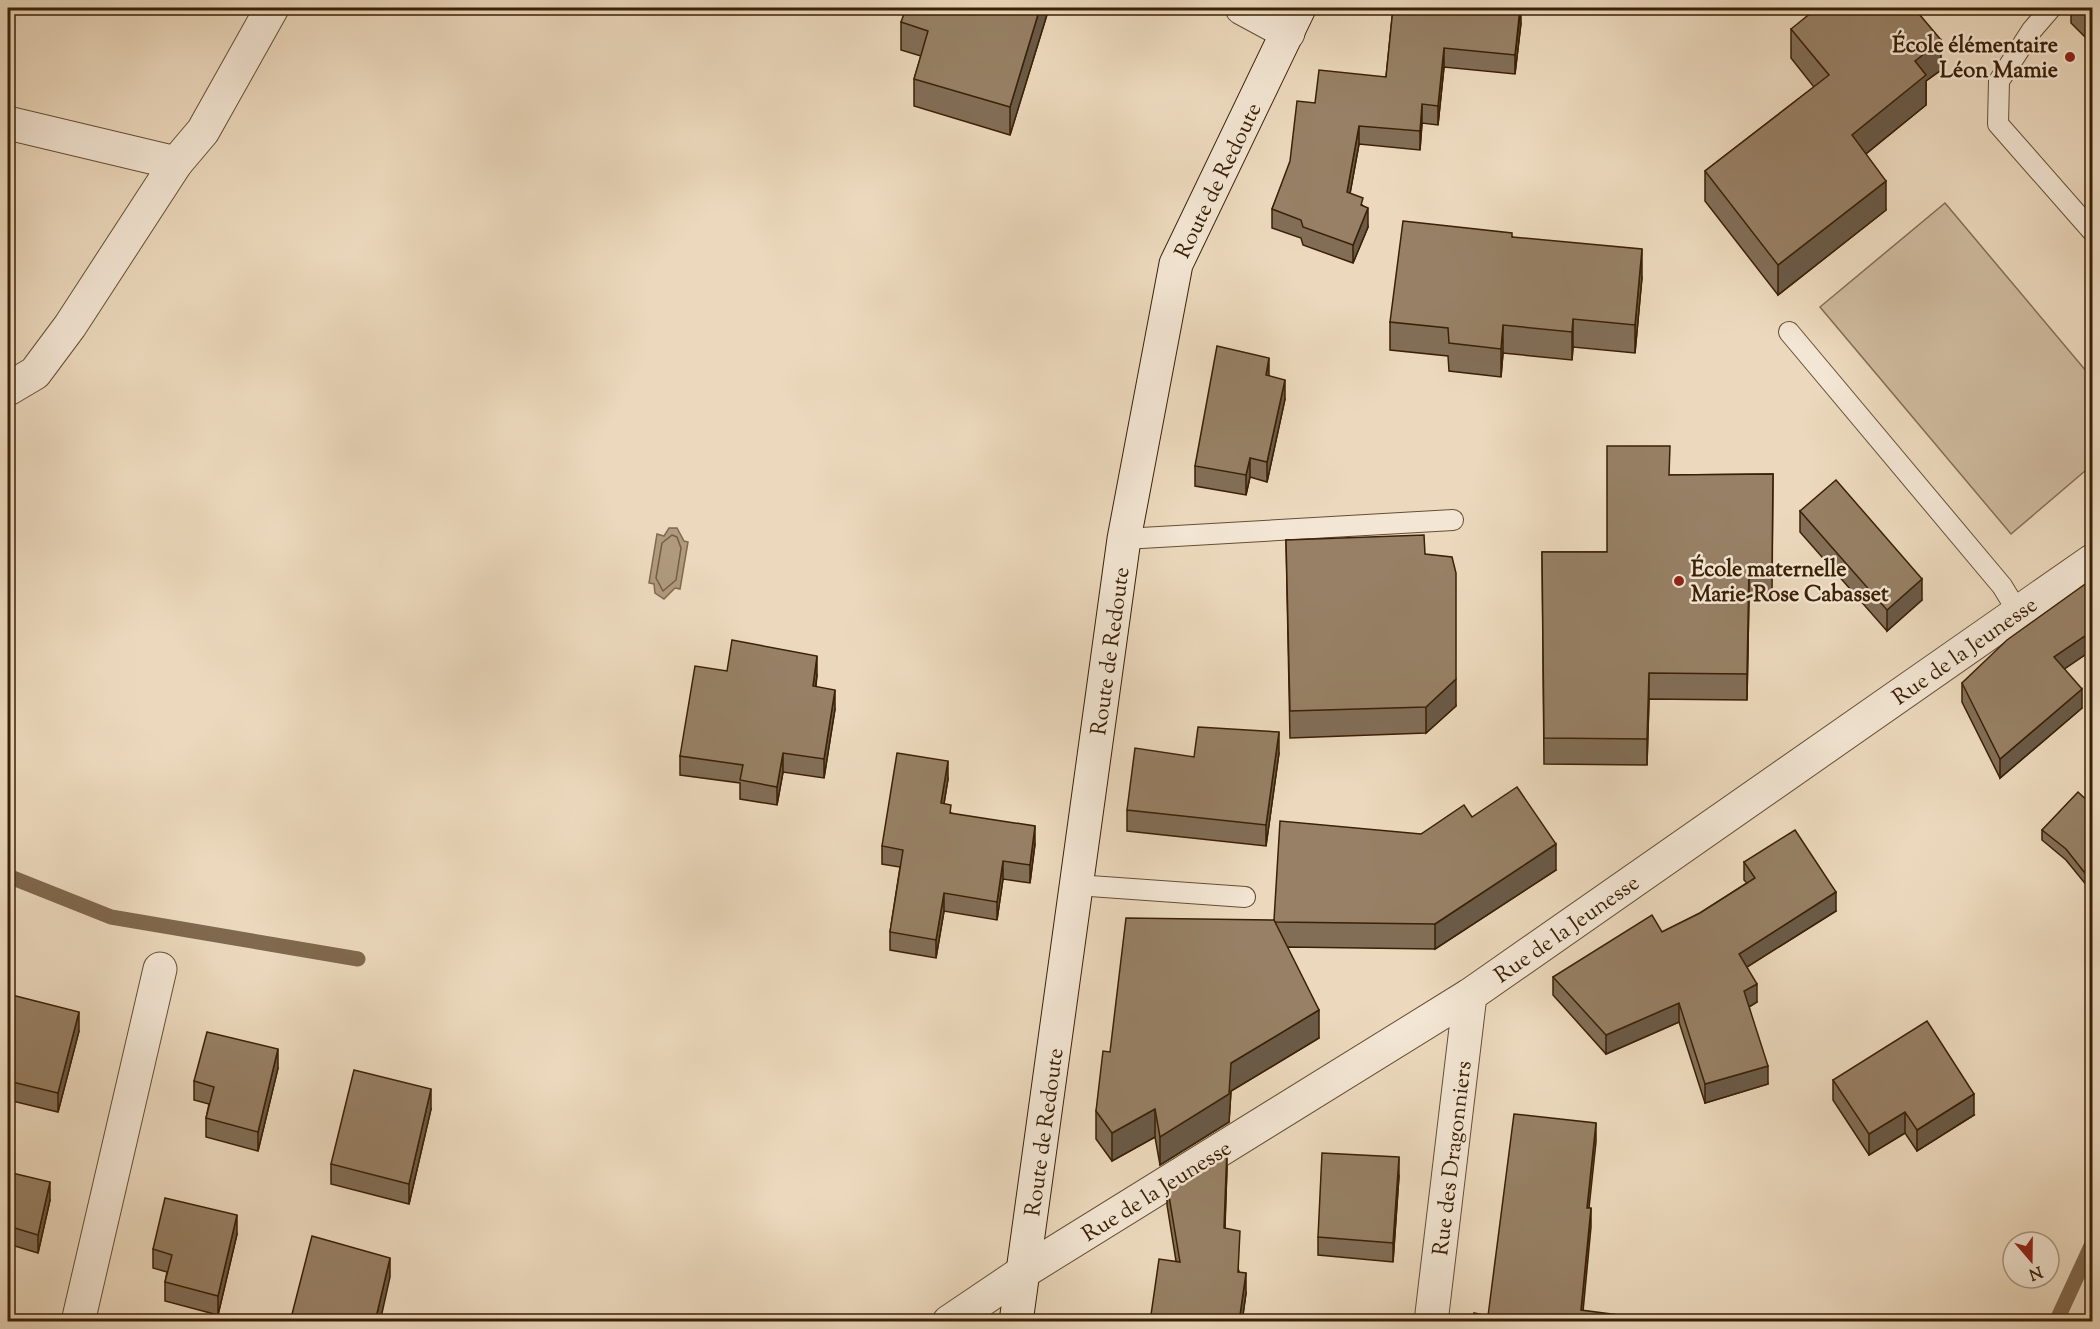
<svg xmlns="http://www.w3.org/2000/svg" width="2100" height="1329" viewBox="0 0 2100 1329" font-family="'Sorts Mill Goudy',serif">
  <rect width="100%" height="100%" fill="#ecd9bd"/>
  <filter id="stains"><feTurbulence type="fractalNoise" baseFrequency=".00333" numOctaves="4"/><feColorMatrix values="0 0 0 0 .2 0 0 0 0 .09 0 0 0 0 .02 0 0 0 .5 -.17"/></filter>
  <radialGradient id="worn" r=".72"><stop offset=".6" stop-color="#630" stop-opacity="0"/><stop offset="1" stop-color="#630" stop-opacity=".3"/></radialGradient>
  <path fill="#ceba9e" stroke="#846d52" stroke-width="1.5" d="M 1945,203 L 2092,378 L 2092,465 L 2011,534 L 1820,307 Z"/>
  <path fill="#af9a7e" stroke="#80694e" stroke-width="1.5" d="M 669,528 L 677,528 L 684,541 L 688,542 L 680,589 L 675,588 L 664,599 L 655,593 L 654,584 L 649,583 L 657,534 L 664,536 Z"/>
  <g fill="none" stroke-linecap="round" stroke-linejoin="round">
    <path stroke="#745d42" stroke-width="1.5" d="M 672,535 L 677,537 L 681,548 L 676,580 L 663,591 L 656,578 L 662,543 Z"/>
    <g stroke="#80694e" stroke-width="15">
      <path d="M 8,876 L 111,917 L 358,959"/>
      <path d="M 2056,1322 L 2092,1244"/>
    </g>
    <defs>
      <g id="lane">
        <path d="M 2051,8 L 2032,30 L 1999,81 L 1998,124 L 2092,231"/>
        <path d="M 1789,332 L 2002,586 L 2018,612"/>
        <path d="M 1124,539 L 1453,520"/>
        <path d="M 1076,885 L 1245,897"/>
      </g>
      <g id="street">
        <path d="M 1242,8 L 1288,33"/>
        <path d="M 8,123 L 176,163 L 203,131 L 272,8"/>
        <path d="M 8,389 L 35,373 L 70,326 L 176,163"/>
        <path d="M 78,1322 L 160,969"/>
        <path d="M 949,1322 L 1023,1272 L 1470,995 L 2092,561"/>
        <path d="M 1431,1322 L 1470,995"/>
      </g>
      <path id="secondary" d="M 1016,1322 L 1124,539 L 1176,264 L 1299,8"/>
    </defs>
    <use href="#lane" stroke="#664e33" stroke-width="22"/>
    <use href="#street" stroke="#664e33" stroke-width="35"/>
    <use href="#secondary" stroke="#3a2005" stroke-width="35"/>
    <use href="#lane" stroke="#f3e6d4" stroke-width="20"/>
    <use href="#street" stroke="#f3e6d4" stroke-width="33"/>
    <use href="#secondary" stroke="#f3e6d4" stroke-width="33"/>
  </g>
  <g fill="#826e57" stroke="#3a2005" stroke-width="1.5">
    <path d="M 1049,8 L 1010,135 L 914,106 L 914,79 L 921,56 L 901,50 L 901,22 Z"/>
    <path d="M 1393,8 L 1521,23 L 1515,74 L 1444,67 L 1438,125 L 1422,123 L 1420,150 L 1359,144 L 1350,193 L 1363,206 L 1368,227 L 1353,263 L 1303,245 L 1301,238 L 1272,228 L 1272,209 L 1315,103 L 1386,77 Z"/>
    <path d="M 2071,8 L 2092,8 L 2092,44 L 2071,23 Z"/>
    <path d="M 1791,29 L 1941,70 L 1926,81 L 1926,105 L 1866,154 L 1886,210 L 1778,295 L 1705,201 L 1705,171 L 1814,87 L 1791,58 Z"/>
    <path d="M 1512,237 L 1642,277 L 1635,353 L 1573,347 L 1572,360 L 1503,353 L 1501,377 L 1449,371 L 1448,356 L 1390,350 L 1390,322 Z"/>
    <path d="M 1269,376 L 1285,399 L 1267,482 L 1250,477 L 1246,495 L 1195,486 L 1195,466 Z"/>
    <path d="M 1773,474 L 1772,596 L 1749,595 L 1747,700 L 1649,699 L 1647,765 L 1544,764 L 1542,552 L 1607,552 L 1670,475 Z"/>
    <path d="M 1800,511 L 1922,600 L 1887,631 L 1800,532 Z"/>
    <path d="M 1286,540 L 1425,554 L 1456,706 L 1426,733 L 1290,738 Z"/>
    <path d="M 2092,650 L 2064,669 L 2082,708 L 2000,778 L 1962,702 L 1962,683 Z"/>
    <path d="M 727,671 L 817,675 L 816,686 L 835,709 L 824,778 L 783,772 L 777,805 L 740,799 L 740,783 L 680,775 L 680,756 Z"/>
    <path d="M 1279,753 L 1266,846 L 1127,831 L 1127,810 L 1194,757 Z"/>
    <path d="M 948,779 L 944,804 L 951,813 L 1035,844 L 1030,883 L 1003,879 L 997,920 L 944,911 L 936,958 L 890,950 L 890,932 L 900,867 L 882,864 L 882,846 Z"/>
    <path d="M 2092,805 L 2092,892 L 2066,860 L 2042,840 L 2042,830 Z"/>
    <path d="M 1472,817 L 1556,870 L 1435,949 L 1287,947 L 1319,1038 L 1231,1091 L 1229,1122 L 1160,1165 L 1155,1137 L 1112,1161 L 1096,1139 L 1096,1111 L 1110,1052 L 1274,920 L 1421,834 Z"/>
    <path d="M 1744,862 L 1836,911 L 1747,967 L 1757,1002 L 1749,1007 L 1768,1084 L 1705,1103 L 1679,1022 L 1606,1054 L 1553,995 L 1553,977 L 1662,932 L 1700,913 L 1747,883 L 1744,880 Z"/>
    <path d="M 8,994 L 79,1031 L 58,1112 L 8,1100 Z"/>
    <path d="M 278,1068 L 258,1151 L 206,1137 L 206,1118 L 209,1104 L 194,1100 L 194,1081 Z"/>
    <path d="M 1833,1080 L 1974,1115 L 1917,1151 L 1905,1133 L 1869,1155 L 1833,1100 Z"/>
    <path d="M 431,1109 L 409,1204 L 331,1184 L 331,1164 Z"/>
    <path d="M 1227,1167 L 1225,1228 L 1246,1293 L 1242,1322 L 1150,1322 L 1176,1261 L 1167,1205 L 1167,1184 Z"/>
    <path d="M 8,1172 L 50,1200 L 38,1253 L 8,1244 Z"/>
    <path d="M 1399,1176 L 1393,1262 L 1318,1255 L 1318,1237 Z"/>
    <path d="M 237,1234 L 218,1315 L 165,1301 L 165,1282 L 167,1272 L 153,1268 L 153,1249 Z"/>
  </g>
  <g fill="#6a5a47" stroke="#3a2005" stroke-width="1.5">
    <path d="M 1040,8 L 1049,8 L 1010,135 L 1010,107 Z"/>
    <path d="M 1521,8 L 1521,23 L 1515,74 L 1515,55 Z"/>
    <path d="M 1941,40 L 1941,70 L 1926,81 L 1926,105 L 1852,165 L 1852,135 L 1915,61 Z"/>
    <path d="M 1444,48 L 1444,67 L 1438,125 L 1438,106 Z"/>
    <path d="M 1422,104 L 1422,123 L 1420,150 L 1420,131 Z"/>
    <path d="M 1359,126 L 1359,144 L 1347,210 L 1347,192 Z"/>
    <path d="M 1886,181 L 1886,210 L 1778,295 L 1778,265 Z"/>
    <path d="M 1368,208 L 1368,227 L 1353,263 L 1353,245 Z"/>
    <path d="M 1642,249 L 1642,277 L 1635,353 L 1635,325 Z"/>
    <path d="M 1573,319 L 1573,347 L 1572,360 L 1572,332 Z"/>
    <path d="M 1503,325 L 1503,353 L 1501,377 L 1501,349 Z"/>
    <path d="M 1269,358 L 1269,377 L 1266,375 Z"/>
    <path d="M 1285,380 L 1285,399 L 1267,482 L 1267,462 Z"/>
    <path d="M 1250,458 L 1250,477 L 1246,495 L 1246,475 Z"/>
    <path d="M 1749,569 L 1749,595 L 1747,700 L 1747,674 Z"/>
    <path d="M 1922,579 L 1922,600 L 1887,631 L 1887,610 Z"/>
    <path d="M 2092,631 L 2092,650 L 2054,676 L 2054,657 Z"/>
    <path d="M 817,656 L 817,675 L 813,704 L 813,686 Z"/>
    <path d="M 1649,673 L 1649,699 L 1647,765 L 1647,739 Z"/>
    <path d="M 1456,679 L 1456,706 L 1426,733 L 1426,707 Z"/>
    <path d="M 2082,689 L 2082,708 L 2000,778 L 2000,759 Z"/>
    <path d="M 835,690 L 835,709 L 824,778 L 824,759 Z"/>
    <path d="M 1279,732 L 1279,753 L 1266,846 L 1266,825 Z"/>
    <path d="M 783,753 L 783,772 L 777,805 L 777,787 Z"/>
    <path d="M 948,761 L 948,779 L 941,821 L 941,803 Z"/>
    <path d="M 1035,826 L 1035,844 L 1030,883 L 1030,865 Z"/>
    <path d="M 1556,844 L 1556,870 L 1435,949 L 1435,924 Z"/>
    <path d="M 1003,861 L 1003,879 L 997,920 L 997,902 Z"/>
    <path d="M 1836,892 L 1836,911 L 1739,972 L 1739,954 Z"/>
    <path d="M 944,893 L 944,911 L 936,958 L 936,940 Z"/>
    <path d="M 1757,984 L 1757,1002 L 1744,1010 L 1744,991 Z"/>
    <path d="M 1679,1003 L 1679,1022 L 1606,1054 L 1606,1035 Z"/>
    <path d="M 1319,1010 L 1319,1038 L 1231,1091 L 1229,1122 L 1160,1165 L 1160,1137 L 1231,1063 Z"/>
    <path d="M 79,1012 L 79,1031 L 58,1112 L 58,1093 Z"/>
    <path d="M 278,1049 L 278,1068 L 258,1151 L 258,1132 Z"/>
    <path d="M 1768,1066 L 1768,1084 L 1705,1103 L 1705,1084 Z"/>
    <path d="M 431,1089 L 431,1109 L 409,1204 L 409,1184 Z"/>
    <path d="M 1974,1094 L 1974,1115 L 1917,1151 L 1917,1130 Z"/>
    <path d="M 1155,1109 L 1155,1137 L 1112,1161 L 1112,1133 Z"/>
    <path d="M 1905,1112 L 1905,1133 L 1869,1155 L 1869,1134 Z"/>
    <path d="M 1596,1123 L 1596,1142 L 1587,1227 L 1587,1208 Z"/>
    <path d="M 1227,1147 L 1227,1167 L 1224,1248 L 1224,1228 Z"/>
    <path d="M 1399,1157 L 1399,1176 L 1393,1262 L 1393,1243 Z"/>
    <path d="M 50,1182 L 50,1200 L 38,1253 L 38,1235 Z"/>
    <path d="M 1591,1208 L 1591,1227 L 1582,1322 L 1581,1310 Z"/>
    <path d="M 237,1215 L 237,1234 L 218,1315 L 218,1296 Z"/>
    <path d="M 390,1258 L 390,1277 L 380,1322 L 375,1322 Z"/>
    <path d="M 1246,1273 L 1246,1293 L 1242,1322 L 1239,1322 Z"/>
  </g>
  <g fill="#978065" stroke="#3a2005" stroke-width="1.5">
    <path d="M 906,8 L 1040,8 L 1010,107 L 914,79 L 928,31 L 901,22 Z"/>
    <path d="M 1393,8 L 1520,8 L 1515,55 L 1444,48 L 1438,106 L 1422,104 L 1420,131 L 1359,126 L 1347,192 L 1363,198 L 1361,205 L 1368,208 L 1353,245 L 1303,227 L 1301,220 L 1272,209 L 1290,161 L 1297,101 L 1315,103 L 1319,70 L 1386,77 Z"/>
    <path d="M 1817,8 L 1914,8 L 1941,40 L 1915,61 L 1926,75 L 1852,135 L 1886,181 L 1778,265 L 1705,171 L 1829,75 L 1791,29 Z"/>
    <path d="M 2082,8 L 2092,8 L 2092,18 Z"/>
    <path d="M 1403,221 L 1512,233 L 1512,237 L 1642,249 L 1635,325 L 1573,319 L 1572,332 L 1503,325 L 1501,349 L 1449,343 L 1448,328 L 1390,322 Z"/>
    <path d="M 1217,346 L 1269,358 L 1266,375 L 1285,380 L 1267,462 L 1250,458 L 1246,475 L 1195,466 Z"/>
    <path d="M 1607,446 L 1670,446 L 1669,475 L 1773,474 L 1772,569 L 1749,569 L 1747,674 L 1649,673 L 1647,739 L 1544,738 L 1542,552 L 1607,552 Z"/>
    <path d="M 1836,480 L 1922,579 L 1887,610 L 1800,511 Z"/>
    <path d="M 1424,535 L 1425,554 L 1452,557 L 1456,573 L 1456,679 L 1426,707 L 1290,711 L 1286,540 Z"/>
    <path d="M 2088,582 L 2092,588 L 2092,631 L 2054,657 L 2082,689 L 2000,759 L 1962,683 L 2007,640 Z"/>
    <path d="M 732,640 L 817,656 L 813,686 L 835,690 L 824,759 L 783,753 L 777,787 L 740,780 L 743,765 L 680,756 L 695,666 L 727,671 Z"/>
    <path d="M 1198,727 L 1279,732 L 1266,825 L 1127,810 L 1135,748 L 1194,757 Z"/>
    <path d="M 897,753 L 948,761 L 941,803 L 951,805 L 950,813 L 1035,826 L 1030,865 L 1003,861 L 997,902 L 944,893 L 936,940 L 890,932 L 903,850 L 882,846 Z"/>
    <path d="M 1517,787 L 1556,844 L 1435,924 L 1275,922 L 1274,920 L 1280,821 L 1421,834 L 1464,805 L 1472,817 Z"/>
    <path d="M 2078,792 L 2092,805 L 2092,882 L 2066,849 L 2042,830 Z"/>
    <path d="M 1795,830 L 1836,892 L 1739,954 L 1757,984 L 1744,991 L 1768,1066 L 1705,1084 L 1679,1003 L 1606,1035 L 1553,977 L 1652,915 L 1662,932 L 1700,913 L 1755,878 L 1744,862 Z"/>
    <path d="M 1126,918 L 1274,920 L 1319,1010 L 1231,1063 L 1229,1094 L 1160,1137 L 1155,1109 L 1112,1133 L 1096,1111 L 1103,1051 L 1110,1052 Z"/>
    <path d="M 8,994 L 79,1012 L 58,1093 L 8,1081 Z"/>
    <path d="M 1927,1021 L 1974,1094 L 1917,1130 L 1905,1112 L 1869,1134 L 1833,1080 Z"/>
    <path d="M 207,1032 L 278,1049 L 258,1132 L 206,1118 L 214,1087 L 194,1081 Z"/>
    <path d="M 354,1070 L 431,1089 L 409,1184 L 331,1164 Z"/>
    <path d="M 1514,1114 L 1596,1123 L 1587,1208 L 1591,1208 L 1581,1310 L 1657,1320 L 1657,1322 L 1472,1322 L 1474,1313 L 1488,1316 Z"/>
    <path d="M 1227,1147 L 1224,1228 L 1240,1231 L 1238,1272 L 1246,1273 L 1239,1322 L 1150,1322 L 1159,1259 L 1180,1262 L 1167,1184 Z"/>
    <path d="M 1322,1153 L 1399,1157 L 1393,1243 L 1318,1237 Z"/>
    <path d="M 8,1172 L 50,1182 L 38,1235 L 8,1226 Z"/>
    <path d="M 165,1198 L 237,1215 L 218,1296 L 165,1282 L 172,1255 L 153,1249 Z"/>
    <path d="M 312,1236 L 390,1258 L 375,1322 L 290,1322 Z"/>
  </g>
  <g fill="#8f2418" stroke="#f3e6d4" stroke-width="2">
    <circle cx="2070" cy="57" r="6"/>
    <circle cx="1679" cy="581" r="6"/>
  </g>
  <g text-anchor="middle" stroke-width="5" stroke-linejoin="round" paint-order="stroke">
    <g font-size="22" font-weight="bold" fill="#3a2005" stroke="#f3e6d4" text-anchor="end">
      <text x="2058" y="52">École élémentaire<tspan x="2058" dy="25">Léon Mamie</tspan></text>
      <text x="1691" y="576" text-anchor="start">École maternelle<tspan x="1691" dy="25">Marie-Rose Cabasset</tspan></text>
    </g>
    <g font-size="22" fill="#3a2005" stroke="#f3e6d4">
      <text transform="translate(1217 180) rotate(-64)" y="8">Route de Redoute</text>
      <text transform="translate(1964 650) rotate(-35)" y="8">Rue de la Jeunesse</text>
      <text transform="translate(1109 651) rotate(-82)" y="8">Route de Redoute</text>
      <text transform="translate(1566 928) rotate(-35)" y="8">Rue de la Jeunesse</text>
      <text transform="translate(1043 1132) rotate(-82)" y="8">Route de Redoute</text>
      <text transform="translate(1451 1158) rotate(-83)" y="8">Rue des Dragonniers</text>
      <text transform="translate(1156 1190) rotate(-32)" y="8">Rue de la Jeunesse</text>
    </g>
  </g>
  <rect width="2100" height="1329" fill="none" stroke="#ecd9bd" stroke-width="30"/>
  <rect x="9" y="9" width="2082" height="1311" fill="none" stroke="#3a2005" stroke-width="3"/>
  <rect x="15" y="15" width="2070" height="1299" fill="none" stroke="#3a2005" stroke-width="1.5"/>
  <g transform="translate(2031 1260) rotate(160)"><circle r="28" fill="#f3e6d4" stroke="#a99781" stroke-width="1.5"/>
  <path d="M0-4.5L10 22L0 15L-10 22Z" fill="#8f2418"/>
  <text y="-9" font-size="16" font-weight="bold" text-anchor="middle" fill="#3a2005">N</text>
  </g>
  <rect width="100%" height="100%" filter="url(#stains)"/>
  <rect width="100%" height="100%" fill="url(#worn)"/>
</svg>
